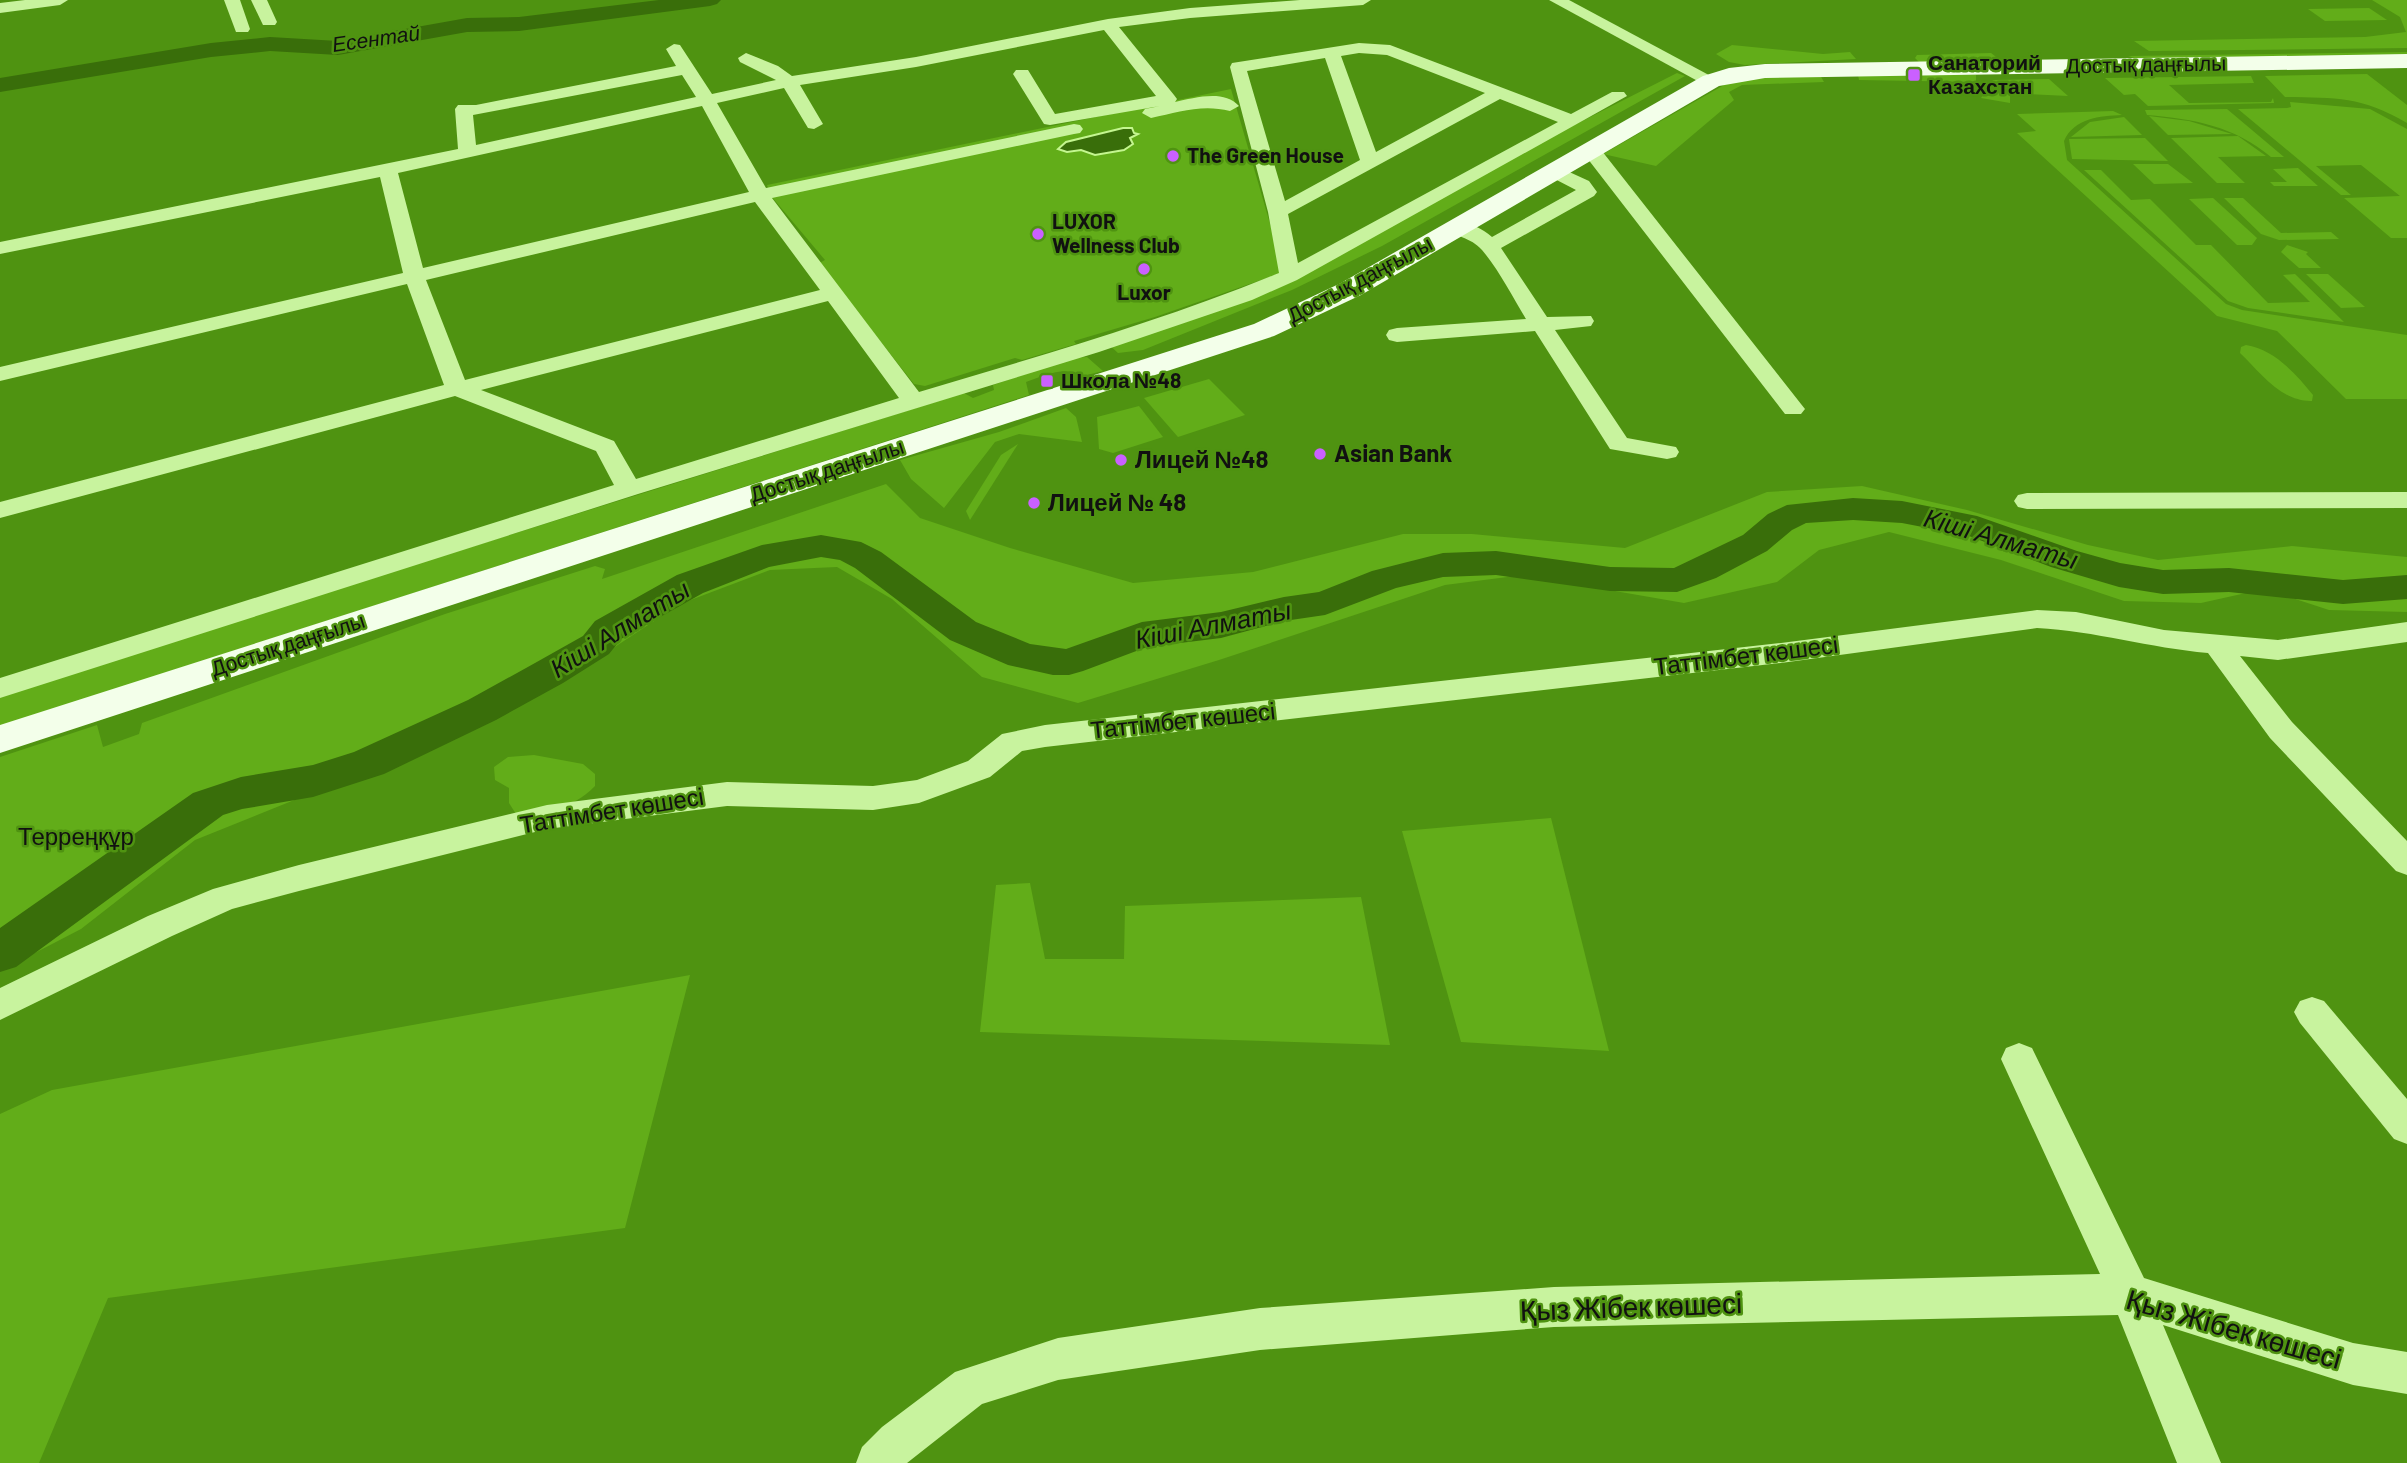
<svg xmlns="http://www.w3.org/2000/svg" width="2407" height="1463" viewBox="0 0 2407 1463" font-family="Barlow,sans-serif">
  <rect width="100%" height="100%" fill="#4f9311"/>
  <g fill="#62ad19">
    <path d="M 2372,0 L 2407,0 L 2407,48 L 2149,51 L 2134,41 L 2365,37 L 2406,32 L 2400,17 Z"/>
    <path d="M 2369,8 L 2387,20 L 2325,21 L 2308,9 Z"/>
    <path d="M 1732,45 L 1823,54 L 1850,52 L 1856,59 L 1745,65 L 1729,62 L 1716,54 Z"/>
    <path d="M 2407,52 L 2407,55 L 2138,59 L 2128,56 Z"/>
    <path d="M 1991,53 L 2000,60 L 1919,62 L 1915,58 L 1917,55 Z"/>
    <path d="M 1677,73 L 1685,76 L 1382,246 L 1292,290 L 1143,350 L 1118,353 L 1107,343 L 1200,315 Z"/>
    <path d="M 2367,74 L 2407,105 L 2407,123 C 2361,96 2336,98 2285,97 L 2265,76 Z"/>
    <path d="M 1820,75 L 1824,82 L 1742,85 L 1729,92 L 1734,100 L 1656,166 L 1603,154 L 1724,85 L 1749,78 Z"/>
    <path d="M 1858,75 L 1976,75 L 1976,82 L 1859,80 Z"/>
    <path d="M 2251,76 L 2254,83 L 2169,85 L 2189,103 L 2271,102 L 2273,98 L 2274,103 L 2148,106 L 2135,94 L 2124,95 L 2105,78 Z"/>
    <path d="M 2049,79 L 2068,96 L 2010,93 L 2010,103 L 1981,98 L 1993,80 Z"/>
    <path d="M 1231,89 L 1284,272 L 1155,317 L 1074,341 L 1076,344 L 1022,360 L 1015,358 L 925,386 L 914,384 L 819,263 L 825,260 L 771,196 L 767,185 Z"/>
    <path d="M 2290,102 L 2370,109 L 2407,129 L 2407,238 L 2391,238 L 2344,198 L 2400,196 L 2361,165 L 2316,166 L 2351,195 L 2341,195 L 2238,109 L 2287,108 L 2291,107 Z"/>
    <path d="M 2227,109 L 2284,157 L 2271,157 C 2234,126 2194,119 2147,115 L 2145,110 Z"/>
    <path d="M 2113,111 L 2122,115 C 2100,116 2074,118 2064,141 L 2067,160 L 2226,304 L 2242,310 L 2407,335 L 2407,399 L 2346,399 L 2277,331 L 2217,316 L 2017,133 L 2036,131 L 2017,114 Z"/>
    <path d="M 2149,116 L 2189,121 L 2232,134 L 2168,135 Z"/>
    <path d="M 2124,117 L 2142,135 L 2071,137 L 2090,122 Z"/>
    <path d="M 2238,136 L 2266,156 L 2218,157 L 2245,183 L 2217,183 L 2171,138 Z"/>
    <path d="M 2145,138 L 2168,161 L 2072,159 L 2069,139 Z"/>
    <path d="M 2133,164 L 2168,164 L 2193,183 L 2154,184 Z"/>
    <path d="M 2298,168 L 2318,186 L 2274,186 L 2270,182 L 2287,182 L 2273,169 Z"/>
    <path d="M 2084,170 L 2101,170 L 2131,200 L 2150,199 L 2196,245 L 2211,245 L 2268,303 L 2310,302 L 2283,275 L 2295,274 L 2344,322 L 2248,308 L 2228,301 Z"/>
    <path d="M 2213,198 L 2257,238 L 2252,245 L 2237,245 L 2189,199 Z"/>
    <path d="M 2224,198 L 2243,198 L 2281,233 L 2331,232 L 2339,239 L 2279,240 L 2261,234 Z"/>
    <path d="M 2287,245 L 2308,252 L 2306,254 L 2321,268 L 2299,268 L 2281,252 Z"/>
    <path d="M 2306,274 L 2328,274 L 2365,307 L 2341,308 Z"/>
    <path d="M 2246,345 C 2274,349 2296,374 2313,395 L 2312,401 C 2281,402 2260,372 2240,353 L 2241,347 Z"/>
    <path d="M 1087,357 L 1103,371 L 1083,376 C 1065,365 1044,376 1026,382 L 1029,395 L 0,726 L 0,694 L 964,393 L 973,398 L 994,390 L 993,385 L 1072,358 Z"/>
    <path d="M 1209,379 L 1245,415 L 1178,437 L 1144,398 Z"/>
    <path d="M 1139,406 L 1163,437 L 1113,453 L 1099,449 L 1097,417 Z"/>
    <path d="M 1066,408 L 1076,417 L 1082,442 L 1019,434 L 995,442 L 944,508 L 911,479 L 900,460 L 999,432 Z"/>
    <path d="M 1018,444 L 970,520 L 966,511 L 1001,455 Z"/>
    <path d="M 886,484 L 920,518 L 1010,548 L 1133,583 L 1253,572 L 1403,534 L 1472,534 L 1625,548 L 1767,492 L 1862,486 L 1967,510 L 2088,545 L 2158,560 L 2292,546 L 2407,557 L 2407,612 L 2329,610 L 2264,589 L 2201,603 L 2124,601 L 2001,560 L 1889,532 L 1819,550 L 1777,582 L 1684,603 L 1523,575 L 1445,585 L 1219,660 L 1078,703 L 982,677 L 892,599 L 837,567 L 770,570 L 680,604 L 551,689 L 329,786 L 195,840 L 81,929 L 0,971 L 0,757 L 97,725 L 103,747 L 139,734 L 142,723 L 445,614 L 595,566 L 605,569 L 602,579 Z"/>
    <path d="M 534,755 L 583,764 L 595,774 L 595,786 C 570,811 550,809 516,814 L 509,803 L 509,788 L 495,780 L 494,767 L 508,757 Z"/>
    <path d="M 1551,818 L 1609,1051 L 1461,1042 L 1402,831 Z"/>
    <path d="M 1030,883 L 1045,959 L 1124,959 L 1125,906 L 1361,897 L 1390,1045 L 980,1032 L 996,885 Z"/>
    <path d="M 690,975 L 625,1228 L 108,1298 L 39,1463 L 0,1463 L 0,1114 L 52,1090 Z"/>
  </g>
  <path fill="#396e0a" stroke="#c4f690" stroke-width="2" d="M 1123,128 L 1132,128 L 1134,133 L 1138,134 L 1130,138 L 1133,144 L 1124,150 L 1095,155 L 1081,150 L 1067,152 L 1058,149 L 1066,142 Z"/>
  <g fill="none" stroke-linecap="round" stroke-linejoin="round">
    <g fill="#396e0a" fill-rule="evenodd">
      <path d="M 659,0 L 721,0 L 717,4 L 710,6 L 519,31 L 467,32 L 338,55 L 270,51 L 211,57 L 0,92 L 0,78 L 211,43 L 270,37 L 338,41 L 467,18 L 519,17 Z"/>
      <path d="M 1853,498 L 1902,501 L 1977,516 L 2077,551 L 2120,563 L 2163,570 L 2229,568 L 2343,580 L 2407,575 L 2407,599 L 2343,604 L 2229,592 L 2163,594 L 2119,587 L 2051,567 L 1969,536 L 1902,523 L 1853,520 L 1806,523 L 1792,530 L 1767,551 L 1716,578 L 1677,592 L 1610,591 L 1496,575 L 1443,577 L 1396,588 L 1325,615 L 1284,621 L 1221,638 L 1147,647 L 1083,671 L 1069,675 L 1053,675 L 1008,665 L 950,640 L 855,568 L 840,560 L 821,557 L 769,567 L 703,593 L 621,639 L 609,654 L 563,683 L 496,720 L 384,774 L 313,797 L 242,809 L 223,815 L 16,967 L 0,972 L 0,928 L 193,793 L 241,777 L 313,765 L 354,752 L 468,700 L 535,663 L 583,636 L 595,621 L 677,575 L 762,545 L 821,535 L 861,542 L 881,552 L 976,622 L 1030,644 L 1066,649 L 1142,622 L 1221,612 L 1284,597 L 1319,592 L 1372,571 L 1443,553 L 1496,551 L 1610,567 L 1674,568 L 1743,535 L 1768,514 L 1787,505 Z"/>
    </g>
    <g fill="#c8f39e" fill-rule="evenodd">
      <path d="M 25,0 L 68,0 L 60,5 L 0,13 L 0,3 Z"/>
      <path d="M 224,0 L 240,0 L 250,29 L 248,32 L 236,32 Z"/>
      <path d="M 251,0 L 267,0 L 277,22 L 275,25 L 263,25 Z"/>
      <path d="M 1300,0 L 1371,0 L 1363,5 L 1190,18 L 1119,27 L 1174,95 L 1177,99 L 1175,102 C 1194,98 1224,89 1239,106 L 1230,111 C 1202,104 1179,112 1151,118 L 1142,113 L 1145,109 L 1160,106 L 1050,125 L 1044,124 L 1013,74 L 1016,70 L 1028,70 L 1055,114 L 1156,96 L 1104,30 L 916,67 L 800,85 L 823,124 L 814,129 L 808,128 L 784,88 L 717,103 L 766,188 L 1074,124 L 1080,125 L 1083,129 L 1080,133 L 1074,134 L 772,198 L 919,392 C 1040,356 1162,321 1279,273 L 1268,212 L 1230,67 L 1232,63 L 1359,43 L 1390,45 L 1571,114 L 1612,92 L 1624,92 L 1627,96 L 1297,280 L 1252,300 L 1099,352 L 638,494 L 0,698 L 0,678 L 614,485 L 596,451 L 455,396 L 0,518 L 0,502 L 444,385 L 407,284 L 0,381 L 0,367 L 403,273 L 380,177 L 0,254 L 0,242 L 458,149 L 455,109 L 458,105 L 476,105 L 676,66 L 666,49 L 674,44 L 680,45 L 712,94 L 776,80 L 740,62 L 738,58 L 746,53 L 778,66 L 792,76 L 916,57 L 1108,19 L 1190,8 ZM 1359,53 L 1387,55 L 1485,93 L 1376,152 L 1341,56 ZM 1325,58 L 1360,160 L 1285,201 L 1247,71 ZM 682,75 L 696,97 L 476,145 L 473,115 ZM 1500,99 L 1558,122 L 1298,263 L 1288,214 ZM 702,106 L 749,192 L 423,268 L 398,173 ZM 755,202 L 820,290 L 465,380 L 426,280 ZM 828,301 L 899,398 L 636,479 L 614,441 L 481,390 Z"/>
      <path d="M 1549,0 L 1569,0 L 1720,81 L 1711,86 L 1705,85 Z"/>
      <path d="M 1591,144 L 1598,146 L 1801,404 L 1805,409 L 1801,414 L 1785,414 L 1584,154 L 1582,150 L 1584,146 Z"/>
      <path d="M 1554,165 L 1589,181 L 1597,192 L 1594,196 L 1501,248 L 1547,317 L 1591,316 L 1594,321 L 1591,326 L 1555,330 L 1627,438 L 1676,447 L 1679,452 L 1676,457 L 1667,459 L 1610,449 L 1535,331 L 1397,342 L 1389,340 L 1386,335 L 1389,330 L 1397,328 L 1526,319 C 1512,296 1499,270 1482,250 C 1471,237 1454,237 1446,227 L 1449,223 C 1463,219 1481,227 1492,237 L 1576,190 L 1547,175 L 1545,171 L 1547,167 Z"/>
      <path d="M 2407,492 L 2407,508 L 2027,509 L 2018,507 L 2014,501 L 2018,495 L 2027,493 Z"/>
      <path d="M 2037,610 L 2076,612 L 2164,630 L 2278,640 L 2407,622 L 2407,642 L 2278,660 L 2240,656 L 2292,722 L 2407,841 L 2407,875 L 2396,871 L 2270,738 L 2208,653 C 2150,648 2095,631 2037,628 L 1781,663 L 1045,747 L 1022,751 L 990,777 L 919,803 L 873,810 L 727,806 L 547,829 L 299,891 L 232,909 L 172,936 L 0,1020 L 0,988 L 148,916 L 213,889 L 299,865 L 547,805 L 727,782 L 873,786 L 917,780 L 968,761 L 1002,734 L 1045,725 L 1781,643 Z"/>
      <path d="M 2312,997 L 2324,1001 L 2407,1099 L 2407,1144 L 2394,1139 L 2300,1023 L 2294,1012 L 2300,1001 Z"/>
      <path d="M 2019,1043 L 2032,1048 L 2144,1278 L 2353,1343 L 2407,1352 L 2407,1394 L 2353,1385 L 2163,1325 L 2221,1463 L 2177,1463 L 2118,1315 L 1554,1327 L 1260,1350 L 1058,1380 L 982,1404 L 907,1463 L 856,1463 L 862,1447 L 882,1427 L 955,1372 L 1058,1338 L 1260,1308 L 1554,1287 L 2100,1274 L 2001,1059 L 2006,1048 Z"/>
    </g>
    <path fill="#f3ffea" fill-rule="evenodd" d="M 2407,54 L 2407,68 L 1765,78 L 1719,86 L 1361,295 L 1274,336 L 0,753 L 0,725 L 1254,324 L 1341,283 L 1703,76 L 1729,68 L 1765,64 Z"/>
  </g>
  <g fill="#ca60ff" stroke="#4f9311" stroke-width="2.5">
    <rect x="1907" y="68" width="14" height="14" rx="3.5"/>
    <circle cx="1173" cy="156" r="7"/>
    <circle cx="1038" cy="234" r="7"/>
    <circle cx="1144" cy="269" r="7"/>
    <rect x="1040" y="374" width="14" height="14" rx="3.5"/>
    <circle cx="1320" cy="454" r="7"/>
    <circle cx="1121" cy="460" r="7"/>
    <circle cx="1034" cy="503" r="7"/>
  </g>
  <g text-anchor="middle" stroke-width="5" stroke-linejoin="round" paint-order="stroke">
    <g font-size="21" font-style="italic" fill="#111" stroke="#4f9311">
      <text transform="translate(376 39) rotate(-8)" y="7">Есентай</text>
    </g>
    <g font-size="21" font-weight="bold" fill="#111" stroke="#4f9311" text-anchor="start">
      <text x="1928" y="70">Санаторий<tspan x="1928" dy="24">Казахстан</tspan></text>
      <text x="1187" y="163">The Green House</text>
      <text x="1052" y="229">LUXOR<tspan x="1052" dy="24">Wellness Club</tspan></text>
      <text x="1144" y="300" text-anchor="middle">Luxor</text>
      <text x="1061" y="388">Школа №48</text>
    </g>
    <g font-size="21" fill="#111" stroke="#4f9311">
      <text transform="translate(2146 65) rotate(-1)" y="7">Достық даңғылы</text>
      <text transform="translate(1360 280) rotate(-28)" y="7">Достық даңғылы</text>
      <text transform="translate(827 471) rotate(-18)" y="7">Достық даңғылы</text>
      <text transform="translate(288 645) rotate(-18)" y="7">Достық даңғылы</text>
    </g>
    <g font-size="24" font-weight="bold" fill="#111" stroke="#4f9311" text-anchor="start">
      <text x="1334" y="462">Asian Bank</text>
      <text x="1135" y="468">Лицей №48</text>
      <text x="1048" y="511">Лицей № 48</text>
    </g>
    <g font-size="24" fill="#111" stroke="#4f9311">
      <text transform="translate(1746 656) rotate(-7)" y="8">Таттімбет көшесі</text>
      <text transform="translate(1183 721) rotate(-6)" y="8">Таттімбет көшесі</text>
      <text transform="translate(612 811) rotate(-9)" y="8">Таттімбет көшесі</text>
    </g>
    <g font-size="24" fill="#111" stroke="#4f9311">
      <text x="76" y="845">Терреңқұр</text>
    </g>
    <g font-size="26" font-style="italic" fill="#111" stroke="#4f9311">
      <text transform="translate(2001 539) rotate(16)" y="9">Кіші Алматы</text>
      <text transform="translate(1213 625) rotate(-11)" y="9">Кіші Алматы</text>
      <text transform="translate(620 629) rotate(-32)" y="9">Кіші Алматы</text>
    </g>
    <g font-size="28" fill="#111" stroke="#4f9311">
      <text transform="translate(1631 1307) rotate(-2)" y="10">Қыз Жібек көшесі</text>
      <text transform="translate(2234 1329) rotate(16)" y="10">Қыз Жібек көшесі</text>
    </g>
  </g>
</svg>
